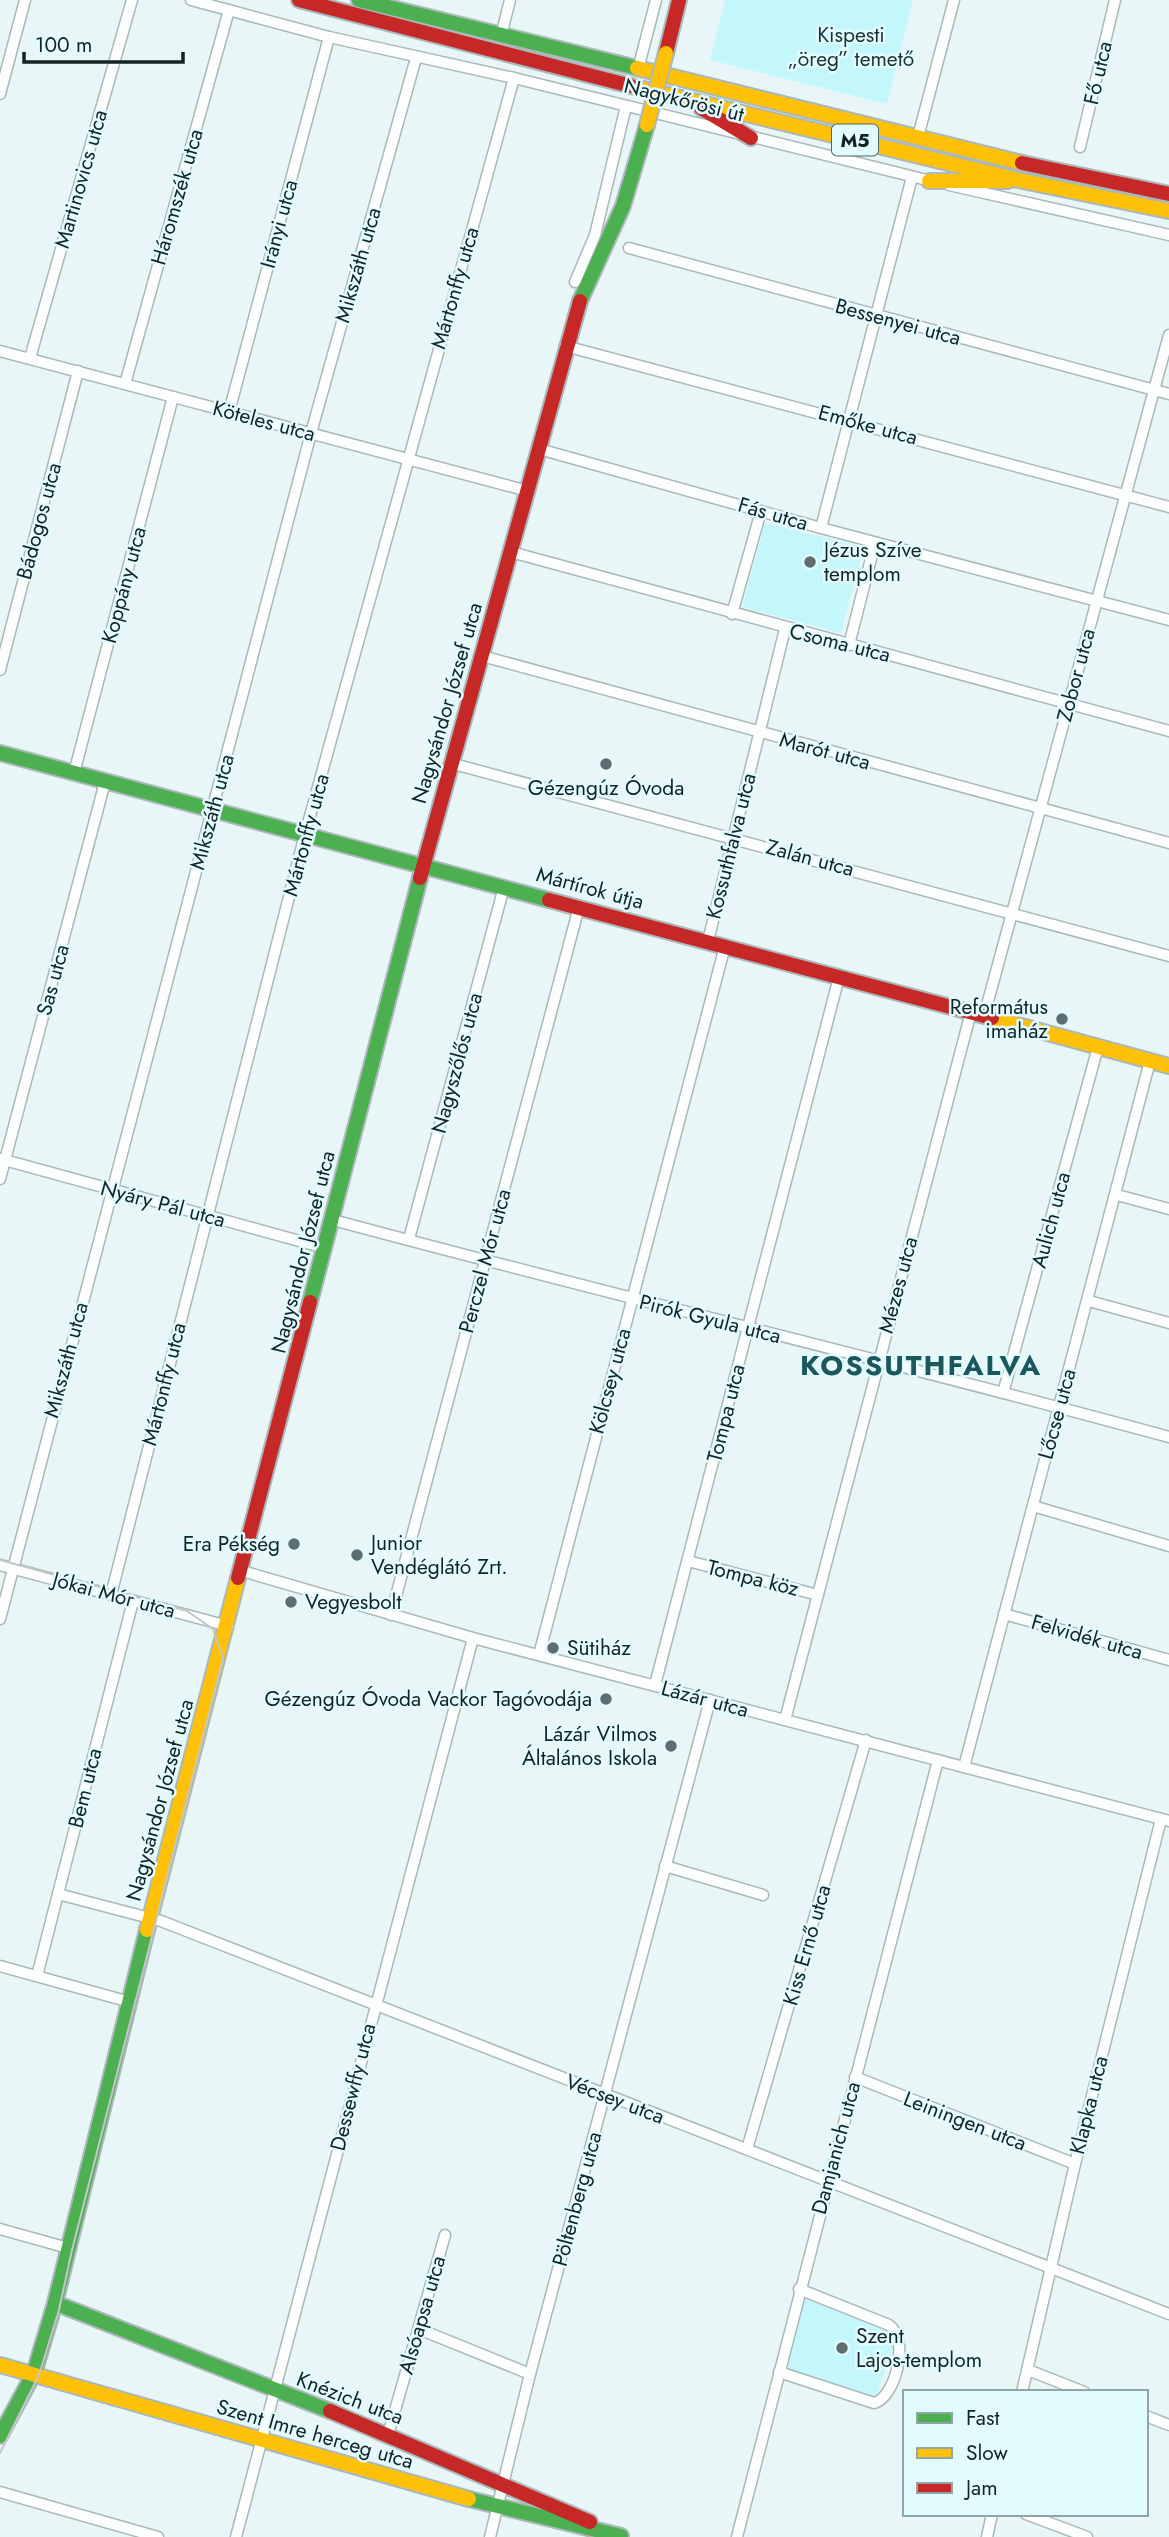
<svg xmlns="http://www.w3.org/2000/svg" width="1169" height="2537" viewBox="0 0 1169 2537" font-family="Jost,sans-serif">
  <rect width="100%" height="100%" fill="#e8f6f8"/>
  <g fill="#c4f7fc">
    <path d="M 725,0 L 913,0 L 887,104 L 710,60 Z"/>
    <path d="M 765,523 L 864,547 L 841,633 L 742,607 Z"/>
    <path d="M 805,2298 L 890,2332 L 895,2344 L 876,2396 L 869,2398 L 787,2370 Z"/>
  </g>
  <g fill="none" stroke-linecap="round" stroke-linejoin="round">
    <defs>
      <g id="street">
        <path d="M 191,0 L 329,37 L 514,78 L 935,182"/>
        <path d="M 501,36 L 510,0"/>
        <path d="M 638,69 L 656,0"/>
        <path d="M 0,94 L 25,0"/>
        <path d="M 918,137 L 954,0"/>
        <path d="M 1080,147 L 1115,0"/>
        <path d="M 949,185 L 1169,235"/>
        <path d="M 629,248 L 1169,394"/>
        <path d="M 575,282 L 595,235 L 626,106"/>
        <path d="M 565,346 L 1169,507"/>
        <path d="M 0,351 L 528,491"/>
        <path d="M 30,358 L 132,0"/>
        <path d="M 125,384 L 229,10"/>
        <path d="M 229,412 L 329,37"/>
        <path d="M 539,449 L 821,528 L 1169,620"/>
        <path d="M 821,528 L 912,177"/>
        <path d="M 511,552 L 1169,731"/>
        <path d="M 732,614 L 761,511"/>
        <path d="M 849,645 L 875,543"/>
        <path d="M 482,656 L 1169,843"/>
        <path d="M 0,670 L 78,371"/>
        <path d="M 450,763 L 1169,956"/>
        <path d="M 74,773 L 173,397"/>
        <path d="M 708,941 L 785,629"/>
        <path d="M 984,1016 L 1169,335"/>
        <path d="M 1,1159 L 325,1248"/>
        <path d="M 0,1179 L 105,782"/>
        <path d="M 1117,1195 L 1169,1209"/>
        <path d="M 333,1220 C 611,1295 891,1361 1169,1437"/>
        <path d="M 409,1239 L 504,887"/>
        <path d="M 1089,1301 L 1169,1323"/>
        <path d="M 1003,1393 L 1098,1047"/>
        <path d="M 1033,1506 L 1169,1546"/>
        <path d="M 688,1561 L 818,1595"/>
        <path d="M 0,1565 L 228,1626"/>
        <path d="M 242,1571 L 473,1638 L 1169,1821"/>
        <path d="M 111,1595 L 305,834 L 514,78"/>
        <path d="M 1004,1614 L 1169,1660"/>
        <path d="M 391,1615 L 579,907"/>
        <path d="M 0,1619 L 311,433 L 416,58"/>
        <path d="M 539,1655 L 725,946"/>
        <path d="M 655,1685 L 839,977"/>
        <path d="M 785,1720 L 971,1012"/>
        <path d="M 964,1767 L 1150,1061"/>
        <path d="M 665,1866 L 763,1895"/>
        <path d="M 58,1894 L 161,1921 L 1169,2314"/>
        <path d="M 0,1966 L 130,2002"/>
        <path d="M 37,1976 L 133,1601"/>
        <path d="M 855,2077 L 1075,2164"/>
        <path d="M 747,2149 L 866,1740"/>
        <path d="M 0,2229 L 68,2248"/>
        <path d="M 419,2329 L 530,2374"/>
        <path d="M 1028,2370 L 1084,2392"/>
        <path d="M 779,2372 L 874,2403 C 894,2399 911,2341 889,2325 L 799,2289"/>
        <path d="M 1022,2392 L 1075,2164 L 1161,1819"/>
        <path d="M 1146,2416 L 1169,2425"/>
        <path d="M 388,2435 L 445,2235"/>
        <path d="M 0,2492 L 158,2537"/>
        <path d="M 1026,2514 L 1087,2537"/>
        <path d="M 236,2537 L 473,1638"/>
        <path d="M 490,2537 L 530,2374 L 710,1700"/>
        <path d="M 737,2537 L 938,1760"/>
        <path d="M 987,2537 L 992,2514"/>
      </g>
      <g id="fast">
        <path d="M 359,0 L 637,68"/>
        <path d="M 580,301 L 623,206 L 647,125"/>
        <path d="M 0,753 L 549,900"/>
        <path d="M 310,1302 L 420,878"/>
        <path d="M 55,2303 L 330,2411"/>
        <path d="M 0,2436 L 34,2373 L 55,2303 L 147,1930"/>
        <path d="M 469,2499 L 621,2536"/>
      </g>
      <g id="slow">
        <path d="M 637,68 L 1022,163"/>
        <path d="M 631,86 L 1018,180 L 1169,211"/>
        <path d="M 929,181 L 1008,181"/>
        <path d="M 992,1018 L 1169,1066"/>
        <path d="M 147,1930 L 238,1578"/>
        <path d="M 0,2365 L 469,2499"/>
      </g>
      <g id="jam">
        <path d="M 299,0 L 631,86"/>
        <path d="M 666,53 L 679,0"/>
        <path d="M 701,108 L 751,138"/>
        <path d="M 1022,163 L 1169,194"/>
        <path d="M 420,878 L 580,301"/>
        <path d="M 549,900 L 992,1018"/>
        <path d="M 238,1578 L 310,1302"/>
        <path d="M 330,2411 L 590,2522"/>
      </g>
    </defs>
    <use href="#street" stroke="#aab8ba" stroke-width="13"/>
    <use href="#fast" stroke="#aab8ba" stroke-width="18"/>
    <use href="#slow" stroke="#aab8ba" stroke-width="18"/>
    <use href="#jam" stroke="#aab8ba" stroke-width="18"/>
    <use href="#street" stroke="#fcfefe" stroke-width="10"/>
    <use href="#fast" stroke="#4caf50" stroke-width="14"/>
    <use href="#slow" stroke="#ffc107" stroke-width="14"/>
    <use href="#jam" stroke="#c62828" stroke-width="14"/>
    <path stroke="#c3c6c7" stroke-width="2" d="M 0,1560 L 187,1611 L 213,1629 L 223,1658 L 72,2250 L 59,2310 L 39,2375 L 0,2453"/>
    <defs>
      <path id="slow-bridge" d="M 647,125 L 666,53"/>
    </defs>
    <use href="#slow-bridge" stroke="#aab8ba" stroke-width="18" stroke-linecap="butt"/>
    <use href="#slow-bridge" stroke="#ffc107" stroke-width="14"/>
  </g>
  <g fill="#5e6d6f" stroke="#e2fbfe" stroke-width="2.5">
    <circle cx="810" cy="562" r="7"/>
    <circle cx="606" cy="764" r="7"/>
    <circle cx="1062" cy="1019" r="7"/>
    <circle cx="294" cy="1544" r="7"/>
    <circle cx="357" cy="1555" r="7"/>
    <circle cx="291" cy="1602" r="7"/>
    <circle cx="553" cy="1648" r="7"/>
    <circle cx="606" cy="1699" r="7"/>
    <circle cx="671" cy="1746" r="7"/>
    <circle cx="842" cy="2348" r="7"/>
  </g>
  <g text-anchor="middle" stroke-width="5" stroke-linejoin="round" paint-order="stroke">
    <rect fill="#e2fbfe" stroke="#516466" stroke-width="2" x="832" y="124.5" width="46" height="31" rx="5"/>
    <g font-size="19" font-weight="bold" fill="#132325">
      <text x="855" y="147">M5</text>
    </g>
    <g font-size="21" fill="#1b3336" stroke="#e2fbfe">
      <text x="851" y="42">Kispesti<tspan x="851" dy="24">„öreg” temető</tspan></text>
    </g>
    <g font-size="21" fill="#132325" stroke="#e2fbfe">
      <text transform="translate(1098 73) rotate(-77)" y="7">Fő utca</text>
      <text transform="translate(684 100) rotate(14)" y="7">Nagykőrösi út</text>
      <text transform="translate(81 179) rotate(-74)" y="7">Martinovics utca</text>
      <text transform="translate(177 197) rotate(-74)" y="7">Háromszék utca</text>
      <text transform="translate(279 224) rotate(-75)" y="7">Irányi utca</text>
      <text transform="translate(358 265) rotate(-74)" y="7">Mikszáth utca</text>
      <text transform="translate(455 288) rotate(-74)" y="7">Mártonffy utca</text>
      <text transform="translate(898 322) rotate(15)" y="7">Bessenyei utca</text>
      <text transform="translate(264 421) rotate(15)" y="7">Köteles utca</text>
      <text transform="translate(868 425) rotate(15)" y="7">Emőke utca</text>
      <text transform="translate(773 514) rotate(16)" y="7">Fás utca</text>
      <text transform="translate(39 521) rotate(-75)" y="7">Bádogos utca</text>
      <text transform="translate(124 585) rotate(-75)" y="7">Koppány utca</text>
      <text transform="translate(840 643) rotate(14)" y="7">Csoma utca</text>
      <text transform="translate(1076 675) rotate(-75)" y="7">Zobor utca</text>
      <text transform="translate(447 703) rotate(-74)" y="7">Nagysándor József utca</text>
      <text transform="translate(825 751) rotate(15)" y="7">Marót utca</text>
      <text transform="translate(212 812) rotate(-75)" y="7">Mikszáth utca</text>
      <text transform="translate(306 835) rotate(-75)" y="7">Mártonffy utca</text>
      <text transform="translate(731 846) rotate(-76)" y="7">Kossuthfalva utca</text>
      <text transform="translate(810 858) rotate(15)" y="7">Zalán utca</text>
      <text transform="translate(590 888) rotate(15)" y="7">Mártírok útja</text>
      <text transform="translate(53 980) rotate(-75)" y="7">Sas utca</text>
      <text transform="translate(457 1063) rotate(-75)" y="7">Nagyszőlős utca</text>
      <text transform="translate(163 1204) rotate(15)" y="7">Nyáry Pál utca</text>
      <text transform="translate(1051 1220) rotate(-75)" y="7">Aulich utca</text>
      <text transform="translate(303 1252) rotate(-76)" y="7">Nagysándor József utca</text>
      <text transform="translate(485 1261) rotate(-75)" y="7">Perczel Mór utca</text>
      <text transform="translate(898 1285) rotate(-75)" y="7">Mézes utca</text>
      <text transform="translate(710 1319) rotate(14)" y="7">Pirók Gyula utca</text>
      <text transform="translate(66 1360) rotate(-75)" y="7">Mikszáth utca</text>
      <text transform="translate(610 1381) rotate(-75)" y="7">Kölcsey utca</text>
      <text transform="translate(164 1384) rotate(-76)" y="7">Mártonffy utca</text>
      <text transform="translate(726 1413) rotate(-76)" y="7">Tompa utca</text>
      <text transform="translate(1057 1414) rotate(-75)" y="7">Lőcse utca</text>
      <text transform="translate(753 1578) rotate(14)" y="7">Tompa köz</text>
      <text transform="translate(114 1595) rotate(15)" y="7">Jókai Mór utca</text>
      <text transform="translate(1087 1637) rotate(16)" y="7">Felvidék utca</text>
      <text transform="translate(705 1699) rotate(15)" y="7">Lázár utca</text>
      <text transform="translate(85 1788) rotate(-76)" y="7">Bem utca</text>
      <text transform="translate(160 1800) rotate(-75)" y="7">Nagysándor József utca</text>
      <text transform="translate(807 1945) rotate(-74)" y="7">Kiss Ernő utca</text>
      <text transform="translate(353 2087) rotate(-76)" y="7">Dessewffy utca</text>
      <text transform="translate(615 2099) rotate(21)" y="7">Vécsey utca</text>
      <text transform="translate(1089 2105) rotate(-76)" y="7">Klapka utca</text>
      <text transform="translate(965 2121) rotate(21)" y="7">Leiningen utca</text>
      <text transform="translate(836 2148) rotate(-75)" y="7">Damjanich utca</text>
      <text transform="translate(577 2199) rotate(-75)" y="7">Pöltenberg utca</text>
      <text transform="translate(422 2315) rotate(-74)" y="7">Alsóapsa utca</text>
      <text transform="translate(350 2398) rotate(21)" y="7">Knézich utca</text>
      <text transform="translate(315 2434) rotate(16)" y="7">Szent Imre herceg utca</text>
    </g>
    <g font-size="21" fill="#132325" stroke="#e2fbfe" text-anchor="start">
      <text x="824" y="557">Jézus Szíve<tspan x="824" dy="24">templom</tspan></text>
      <text x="606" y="795" text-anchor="middle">Gézengúz Óvoda</text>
      <text x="1048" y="1014" text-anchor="end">Református<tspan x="1048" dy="24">imaház</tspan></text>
      <text x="371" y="1550">Junior<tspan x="371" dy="24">Vendéglátó Zrt.</tspan></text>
      <text x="280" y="1551" text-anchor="end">Era Pékség</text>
      <text x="305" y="1609">Vegyesbolt</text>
      <text x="567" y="1655">Sütiház</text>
      <text x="592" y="1706" text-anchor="end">Gézengúz Óvoda Vackor Tagóvodája</text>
      <text x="657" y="1741" text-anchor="end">Lázár Vilmos<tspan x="657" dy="24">Általános Iskola</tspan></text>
      <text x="856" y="2343">Szent<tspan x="856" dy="24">Lajos-templom</tspan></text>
    </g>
    <g font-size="28" font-weight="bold" letter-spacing="2" fill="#1c575d" stroke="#e2fbfe">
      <text x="921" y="1375">KOSSUTHFALVA</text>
    </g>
  </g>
  <rect x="903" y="2390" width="245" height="126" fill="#e2fbfe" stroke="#8fa5a7" stroke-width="2"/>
  <rect x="917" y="2413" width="35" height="10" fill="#4caf50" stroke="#8fa5a7" stroke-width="2"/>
  <text x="966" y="2425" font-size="21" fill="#132325">Fast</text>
  <rect x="917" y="2448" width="35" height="10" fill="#ffc107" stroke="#8fa5a7" stroke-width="2"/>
  <text x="966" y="2460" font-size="21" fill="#132325">Slow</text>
  <rect x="917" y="2483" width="35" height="10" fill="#c62828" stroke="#8fa5a7" stroke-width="2"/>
  <text x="966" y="2495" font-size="21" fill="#132325">Jam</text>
  <path d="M24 52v10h159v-10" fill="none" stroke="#132325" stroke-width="3.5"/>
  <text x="35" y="52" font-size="21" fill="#132325" stroke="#e2fbfe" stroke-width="5" paint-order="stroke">100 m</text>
</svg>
